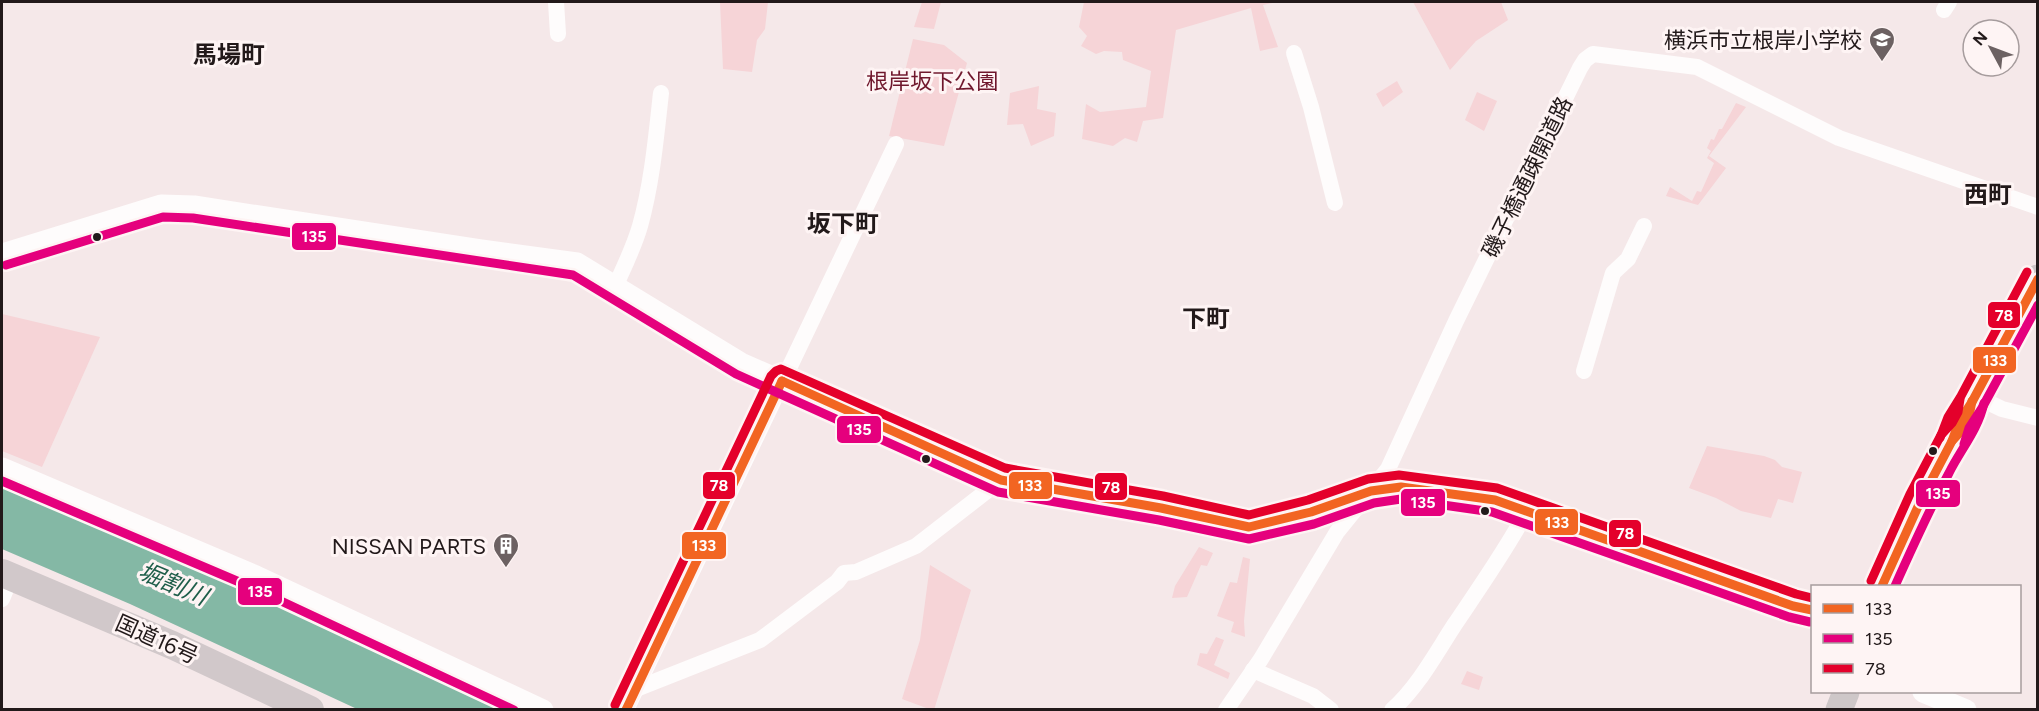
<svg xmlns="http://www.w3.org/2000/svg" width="2039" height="711" viewBox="0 0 2039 711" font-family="Figtree,'Noto Sans JP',sans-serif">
  <rect width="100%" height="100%" fill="#f5e8e9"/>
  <g fill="#f6d4d7">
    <path d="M 720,2 L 768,2 L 765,29 L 757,40 L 752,72 L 723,69 Z"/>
    <path d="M 922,2 L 941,2 L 934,29 L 914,27 Z"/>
    <path d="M 1084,2 L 1276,2 L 1263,5 L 1278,47 L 1260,51 L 1251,8 L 1176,30 L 1163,118 L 1143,121 L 1137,142 L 1125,138 L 1113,146 L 1082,139 L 1086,104 L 1100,112 L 1146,107 L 1151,71 L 1123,60 L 1122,52 L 1104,51 L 1096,54 L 1081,46 L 1087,36 L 1079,27 Z"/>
    <path d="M 1413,2 L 1501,2 L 1508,20 L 1476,41 L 1450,70 Z"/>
    <path d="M 913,39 L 944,45 L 967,63 L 944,146 L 889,136 Z"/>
    <path d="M 1397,81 L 1403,92 L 1383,107 L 1376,94 Z"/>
    <path d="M 1039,86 L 1037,109 L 1056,113 L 1054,136 L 1031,146 L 1023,124 L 1007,125 L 1010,93 Z"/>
    <path d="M 1477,92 L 1497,101 L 1484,131 L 1465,120 Z"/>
    <path d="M 1736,103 L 1746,107 L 1709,156 L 1726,168 L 1698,205 L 1666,196 L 1670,187 L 1692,201 L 1697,191 L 1701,192 L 1714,163 L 1707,158 L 1711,151 L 1707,148 L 1711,139 L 1714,140 L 1719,129 L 1722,129 Z"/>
    <path d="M 2,314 L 100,337 L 42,467 L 2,451 Z"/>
    <path d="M 1707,446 L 1764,456 L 1775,460 L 1782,467 L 1802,472 L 1793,503 L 1778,499 L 1771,518 L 1741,511 L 1716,498 L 1689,488 Z"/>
    <path d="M 1199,547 L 1213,553 L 1207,566 L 1201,565 L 1187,597 L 1172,598 L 1175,586 Z"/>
    <path d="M 1243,557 L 1250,559 L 1244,621 L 1245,637 L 1231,632 L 1234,622 L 1217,616 L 1230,582 L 1237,583 Z"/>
    <path d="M 930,565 L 971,590 L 934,710 L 929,709 L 902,699 L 920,640 Z"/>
    <path d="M 1216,637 L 1224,640 L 1214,665 L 1230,673 L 1228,679 L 1197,665 L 1200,653 L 1207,654 Z"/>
    <path d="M 1467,671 L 1483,677 L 1479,690 L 1461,684 Z"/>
  </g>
  <path fill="#84b8a5" d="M 2,480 L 263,595 L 511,709 L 357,709 L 130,604 L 2,549 Z"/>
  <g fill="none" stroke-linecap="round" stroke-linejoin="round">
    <g stroke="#fefcfc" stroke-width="16">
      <path d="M 556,2 L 558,34"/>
      <path d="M 1944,10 L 1949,2"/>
      <path d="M 1294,53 L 1311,107 L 1335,203"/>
      <path d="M 615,287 C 624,267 634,247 640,226 C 652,183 656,138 661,93"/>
      <path d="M 1584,371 L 1613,273 L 1628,259 L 1644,226"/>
      <path d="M 782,381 L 1001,480 L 1161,508 L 1249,527 L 1311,512 L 1371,491 L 1401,487 L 1495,500 L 1793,606 L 1812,610"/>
      <path d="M 1975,396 L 2002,409 L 2038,418"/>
      <path d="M 2,599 L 11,577"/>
      <path d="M 1253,670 L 1313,696 L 1331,710"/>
      <path d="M 636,689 L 760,640 L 837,582 L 844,573 L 856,572 L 916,546 L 1001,480"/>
      <path d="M 626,710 L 896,144"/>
      <path d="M 1226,710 L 1261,659 L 1337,532 L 1388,469 L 1456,321 L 1580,68 L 1585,60 L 1593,54 L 1697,67 L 1839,138 L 2038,207"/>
      <path d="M 1392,710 C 1418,687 1436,653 1455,624 C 1480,587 1506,550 1527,511"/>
    </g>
    <g stroke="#fefcfc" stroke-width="21">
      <path d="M 2,254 L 161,205 L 194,206 L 481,250 L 577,263 L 741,363 L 782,381"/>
      <path d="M 2,468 L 256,576 L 543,710"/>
      <path d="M 1923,692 L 1966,710"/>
    </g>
    <g stroke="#cec7c8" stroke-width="27">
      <path d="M 1961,414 L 1972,401 L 2038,278"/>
      <path d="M 1882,586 L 1921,500 L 1952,441 L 1962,430 L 1969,416 L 1972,401"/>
      <path d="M 1839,710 L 1846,692"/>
    </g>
    <path stroke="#d1c8ca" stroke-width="28" d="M 2,573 L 172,645 L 310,710"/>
    <defs>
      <g id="bus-1">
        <path d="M 782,381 L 1001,480 L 1161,508 L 1249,527 L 1311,512 L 1371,491 L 1401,487 L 1495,500 L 1793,606 L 1812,610"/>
        <path d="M 1952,441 L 1959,422 L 1972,402 L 2038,279"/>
        <path d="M 1882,586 L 1921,500 L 1952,441 L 1962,430 L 1969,416 L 1972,401"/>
        <path d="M 626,710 L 782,381"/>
      </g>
      <g id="bus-2">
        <path d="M 6,265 L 163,217 L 193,218 L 573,275 L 736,374 L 998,492 L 1159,520 L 1249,539 L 1314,524 L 1374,503 L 1401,499 L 1492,512 L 1789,617 L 1810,622"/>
        <path d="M 1964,444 L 1969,428 L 1982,408 L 2038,305"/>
        <path d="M 2,481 L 251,587 L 514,710"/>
        <path d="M 1895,586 C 1912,548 1929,510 1949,473 C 1961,449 1978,430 1984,403"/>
      </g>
      <g id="bus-3">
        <path d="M 1940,438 L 1948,417 L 1961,396 L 2027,272"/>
        <path d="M 1871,581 L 1910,494 L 1941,435 L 1952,423 L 1958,412 L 1960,399"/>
        <path d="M 615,705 L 771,376 L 776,371 L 781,369 L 1005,468 L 1163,496 L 1249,515 L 1308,500 L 1368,479 L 1399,475 L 1497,488 L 1796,594 L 1812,598"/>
      </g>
    </defs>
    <use href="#bus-1" stroke="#fef4f4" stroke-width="14"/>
    <use href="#bus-2" stroke="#fef4f4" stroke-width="14"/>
    <use href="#bus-3" stroke="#fef4f4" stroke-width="14"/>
    <use href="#bus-1" stroke="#f26522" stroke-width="9"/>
    <use href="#bus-2" stroke="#e5007d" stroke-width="9"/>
    <use href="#bus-3" stroke="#e4002b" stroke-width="9"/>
  </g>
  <defs>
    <symbol id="school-pin" viewBox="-11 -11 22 30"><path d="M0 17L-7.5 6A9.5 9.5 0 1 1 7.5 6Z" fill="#6c6162" stroke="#fef4f4"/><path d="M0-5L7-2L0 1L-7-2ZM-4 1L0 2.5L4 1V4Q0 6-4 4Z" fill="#fff"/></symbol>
    <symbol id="building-pin" viewBox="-11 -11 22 30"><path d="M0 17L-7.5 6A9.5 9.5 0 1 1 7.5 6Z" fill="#6c6162" stroke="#fef4f4"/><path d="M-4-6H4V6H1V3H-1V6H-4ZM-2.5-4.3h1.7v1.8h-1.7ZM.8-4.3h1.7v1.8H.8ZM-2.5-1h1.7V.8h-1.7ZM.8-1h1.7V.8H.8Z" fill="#fff"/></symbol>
  </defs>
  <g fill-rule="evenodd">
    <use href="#school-pin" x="1867" y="25" width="30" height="40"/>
    <use href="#building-pin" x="491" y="531" width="30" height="40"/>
  </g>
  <g fill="#22191a" stroke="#fef4f4" stroke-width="2">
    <circle cx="97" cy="237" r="5"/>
    <circle cx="1933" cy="451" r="5"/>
    <circle cx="926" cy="459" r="5"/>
    <circle cx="1485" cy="511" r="5"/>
  </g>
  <g text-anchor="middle" stroke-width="6" stroke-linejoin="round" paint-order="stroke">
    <g font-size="22" fill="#22191a" stroke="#fef4f4" text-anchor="end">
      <text x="1862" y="48">横浜市立根岸小学校</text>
      <text x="486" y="554">NISSAN PARTS</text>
    </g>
    <g font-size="22" fill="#6f172c" stroke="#fef4f4">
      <text x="932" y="89">根岸坂下公園</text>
    </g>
    <g font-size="22" fill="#22191a" stroke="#fef4f4">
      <text transform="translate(1527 177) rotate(-64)" y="8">磯子橋通疎開道路</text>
      <text transform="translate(157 639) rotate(24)" y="8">国道16号</text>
    </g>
    <g font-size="24" font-weight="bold" fill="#22191a" stroke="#fef4f4">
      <text x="229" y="63">馬場町</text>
      <text x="1988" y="203">西町</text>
      <text x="843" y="232">坂下町</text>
      <text x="1206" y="327">下町</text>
    </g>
    <g font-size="24" font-style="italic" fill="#1f5e4a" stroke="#fef4f4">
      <text transform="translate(173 584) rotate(23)" y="8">堀割川</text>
    </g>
  </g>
  <g stroke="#fef4f4" stroke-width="2">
    <rect x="291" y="222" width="46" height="29" rx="6" fill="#e5007d"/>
    <rect x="1987" y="301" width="34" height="28" rx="6" fill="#e4002b"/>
    <rect x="1972" y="346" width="45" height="28" rx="6" fill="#f26522"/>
    <rect x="836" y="415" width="46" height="29" rx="6" fill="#e5007d"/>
    <rect x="1008" y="471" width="45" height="29" rx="6" fill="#f26522"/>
    <rect x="702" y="471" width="34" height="29" rx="6" fill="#e4002b"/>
    <rect x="1094" y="472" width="34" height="29" rx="6" fill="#e4002b"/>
    <rect x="1915" y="479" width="46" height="29" rx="6" fill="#e5007d"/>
    <rect x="1400" y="488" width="46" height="29" rx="6" fill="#e5007d"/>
    <rect x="1534" y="508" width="45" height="28" rx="6" fill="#f26522"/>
    <rect x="1608" y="519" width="34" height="29" rx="6" fill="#e4002b"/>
    <rect x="681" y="531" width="46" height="29" rx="6" fill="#f26522"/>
    <rect x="237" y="577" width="46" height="29" rx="6" fill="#e5007d"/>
  </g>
  <g font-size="16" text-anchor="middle" font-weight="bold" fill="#fff">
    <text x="314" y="242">135</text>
    <text x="2004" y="321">78</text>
    <text x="1995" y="366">133</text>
    <text x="859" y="435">135</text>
    <text x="1030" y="491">133</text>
    <text x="719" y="491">78</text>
    <text x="1111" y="493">78</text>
    <text x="1938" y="499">135</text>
    <text x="1423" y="508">135</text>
    <text x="1557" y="528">133</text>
    <text x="1625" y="539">78</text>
    <text x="704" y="551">133</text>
    <text x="260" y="597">135</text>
  </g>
  <rect width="2039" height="711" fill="none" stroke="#22191a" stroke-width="6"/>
  <rect x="1811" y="585" width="210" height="108" fill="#fef4f4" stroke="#a69c9d" stroke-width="1.5"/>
  <rect x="1823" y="604" width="30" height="9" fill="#f26522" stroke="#a69c9d" stroke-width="1.5"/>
  <text x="1865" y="615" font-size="18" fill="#22191a">133</text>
  <rect x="1823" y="634" width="30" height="9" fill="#e5007d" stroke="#a69c9d" stroke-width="1.5"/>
  <text x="1865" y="645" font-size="18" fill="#22191a">135</text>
  <rect x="1823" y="664" width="30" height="9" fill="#e4002b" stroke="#a69c9d" stroke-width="1.5"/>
  <text x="1865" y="675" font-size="18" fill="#22191a">78</text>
  <g transform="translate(1991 48) rotate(311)"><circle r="28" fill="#fef4f4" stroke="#a69c9d" stroke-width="1.5"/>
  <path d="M0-4.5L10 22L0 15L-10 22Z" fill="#6c6162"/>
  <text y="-9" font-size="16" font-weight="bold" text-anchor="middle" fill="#22191a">N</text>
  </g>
</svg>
